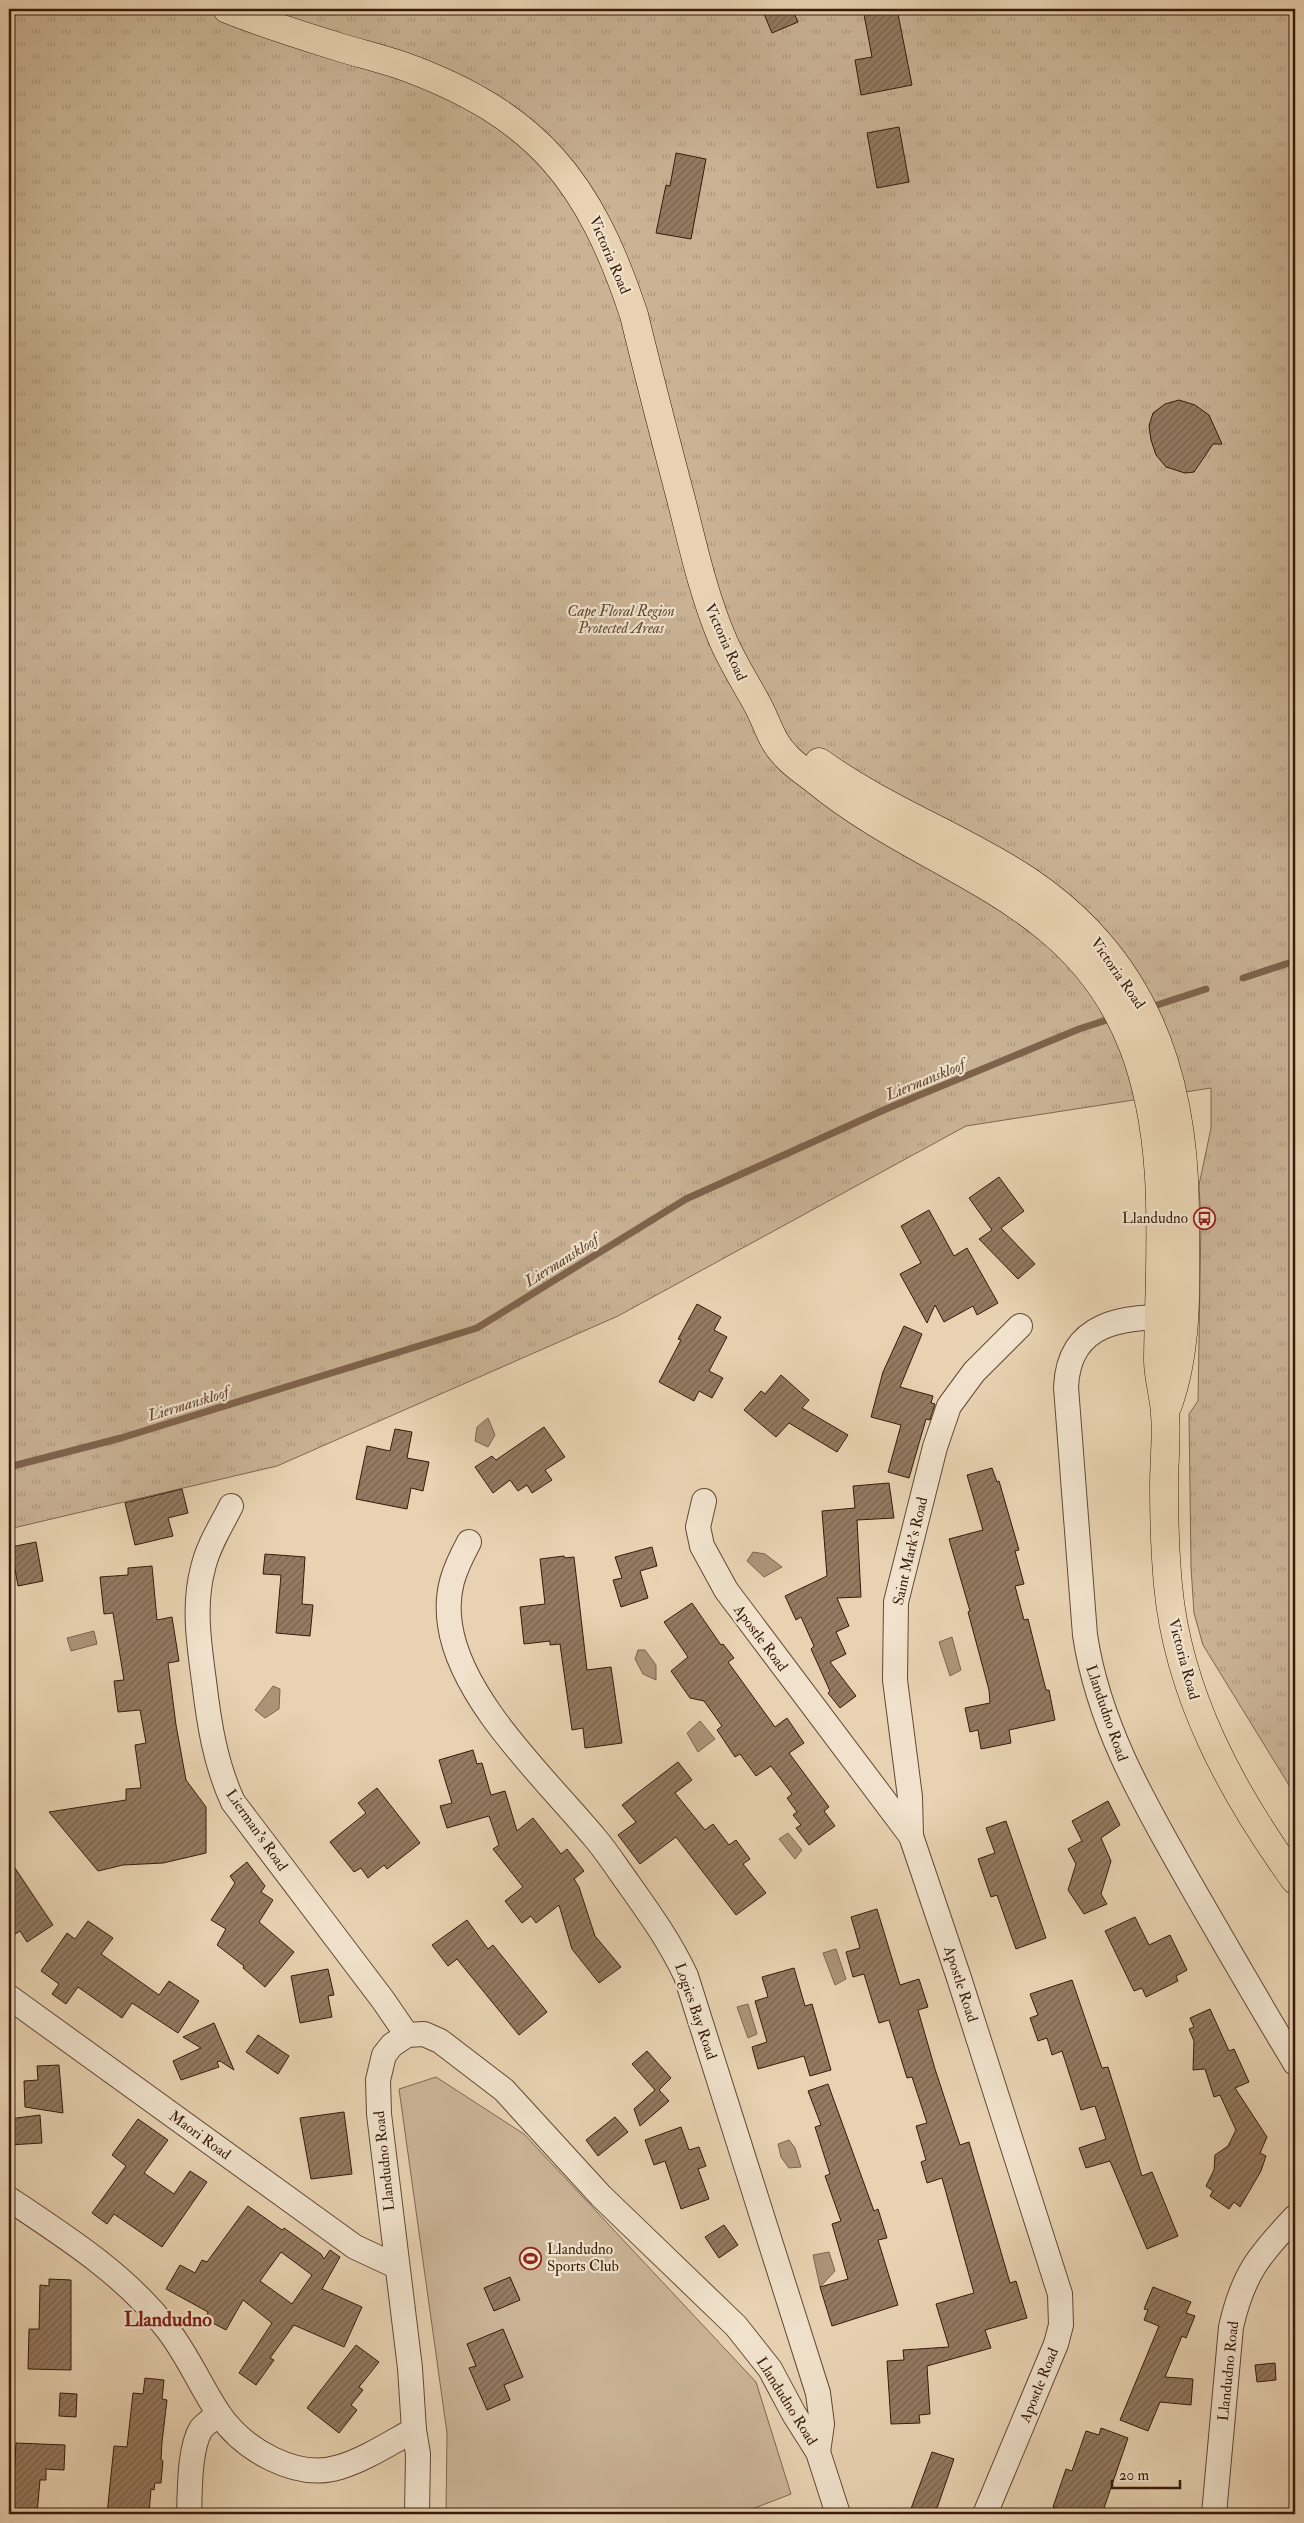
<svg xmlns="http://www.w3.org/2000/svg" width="1304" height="2523" viewBox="0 0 1304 2523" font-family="'IM FELL Double Pica',serif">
  <defs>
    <pattern id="park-tufts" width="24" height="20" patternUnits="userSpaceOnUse" patternTransform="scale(1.25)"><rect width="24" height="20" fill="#cab395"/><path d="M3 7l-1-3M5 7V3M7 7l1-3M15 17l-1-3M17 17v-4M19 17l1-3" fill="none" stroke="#ae997f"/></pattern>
    <pattern id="building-hatch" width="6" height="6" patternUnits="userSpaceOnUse" patternTransform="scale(1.25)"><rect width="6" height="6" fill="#947a61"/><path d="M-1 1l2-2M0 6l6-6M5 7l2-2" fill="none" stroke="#7a634e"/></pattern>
  </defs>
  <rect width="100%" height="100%" fill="#e8d2b1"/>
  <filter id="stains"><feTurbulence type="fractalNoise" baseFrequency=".004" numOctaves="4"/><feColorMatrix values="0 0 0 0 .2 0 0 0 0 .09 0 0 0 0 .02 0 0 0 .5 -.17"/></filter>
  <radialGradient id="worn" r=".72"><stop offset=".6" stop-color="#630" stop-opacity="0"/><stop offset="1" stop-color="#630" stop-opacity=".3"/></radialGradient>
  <path fill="#cab395" stroke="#816650" d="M 436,2077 L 524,2134 L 756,2382 L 791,2494 L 739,2514 L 446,2514 L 447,2433 L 399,2089 Z"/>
  <path fill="url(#park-tufts)" stroke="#816650" d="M 9,9 L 1295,9 L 1295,1795 L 1203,1645 L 1194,1613 L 1191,1567 L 1189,1414 L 1198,1401 L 1201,1222 L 1199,1185 L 1211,1128 L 1211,1088 L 966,1126 L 618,1316 L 277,1466 L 9,1529 Z"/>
  <g fill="#ac9378" stroke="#7e634c">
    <path d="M 488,1418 L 495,1435 L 488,1447 L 475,1441 L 477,1427 Z"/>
    <path d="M 753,1552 L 765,1554 L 782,1567 L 764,1577 L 747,1561 Z"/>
    <path d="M 94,1631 L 97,1644 L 71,1651 L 67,1638 Z"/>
    <path d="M 952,1637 L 961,1670 L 950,1676 L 939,1642 Z"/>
    <path d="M 638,1650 L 645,1650 L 656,1665 L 656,1680 L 643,1674 L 635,1659 Z"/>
    <path d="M 273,1686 L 280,1689 L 279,1709 L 265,1718 L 255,1710 Z"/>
    <path d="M 700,1721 L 715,1739 L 698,1752 L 687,1733 Z"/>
    <path d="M 788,1833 L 802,1850 L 795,1859 L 779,1839 Z"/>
    <path d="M 836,1949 L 846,1979 L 835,1985 L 823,1953 Z"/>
    <path d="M 748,2004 L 757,2034 L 748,2038 L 737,2007 Z"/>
    <path d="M 789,2140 L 795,2148 L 801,2167 L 789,2168 L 781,2157 L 778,2144 Z"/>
    <path d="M 829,2252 L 835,2271 L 820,2287 L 813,2255 Z"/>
  </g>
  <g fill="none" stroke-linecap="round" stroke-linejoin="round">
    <g stroke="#7e634c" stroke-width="7">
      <path d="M 1243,978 L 1295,961"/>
      <path d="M 1154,1006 L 1206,989"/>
      <path d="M 9,1467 L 121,1438 L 477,1328 L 686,1199 L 886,1109 L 1079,1029 L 1107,1020"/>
    </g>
  </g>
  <g fill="url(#building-hatch)" stroke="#381a0a" fill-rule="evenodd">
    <path d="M 762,9 L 792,9 L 798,22 L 772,33 Z"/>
    <path d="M 863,9 L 897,9 L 912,85 L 861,95 L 855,60 L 872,57 Z"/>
    <path d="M 899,127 L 909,182 L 877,188 L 867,133 Z"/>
    <path d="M 676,153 L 706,159 L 691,239 L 656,233 L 666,185 L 670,186 Z"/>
    <path d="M 1179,400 L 1195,405 L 1209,415 L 1222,444 L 1213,444 L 1194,472 L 1185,473 L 1166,467 L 1156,455 L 1151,440 L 1149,426 L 1153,413 L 1165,404 Z"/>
    <path d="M 999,1177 L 1024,1211 L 1001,1228 L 1035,1264 L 1018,1279 L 979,1239 L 992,1230 L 969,1198 Z"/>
    <path d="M 929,1210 L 954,1256 L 967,1248 L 998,1303 L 977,1315 L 973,1306 L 944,1322 L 935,1305 L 927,1323 L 900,1274 L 921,1263 L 901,1226 Z"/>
    <path d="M 697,1304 L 721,1317 L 714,1330 L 727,1337 L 709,1371 L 723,1378 L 712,1398 L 699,1391 L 694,1401 L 659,1382 L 681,1340 L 678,1339 Z"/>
    <path d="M 904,1326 L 922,1334 L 900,1387 L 933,1396 L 931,1403 L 935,1404 L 930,1420 L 926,1419 L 909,1478 L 888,1472 L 901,1425 L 871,1417 L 883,1372 Z"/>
    <path d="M 781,1375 L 809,1400 L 802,1408 L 848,1435 L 837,1452 L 789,1423 L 776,1437 L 744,1410 L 761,1391 L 765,1394 Z"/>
    <path d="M 544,1427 L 565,1457 L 545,1470 L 552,1480 L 532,1493 L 527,1485 L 518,1491 L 510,1480 L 493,1493 L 475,1467 L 492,1456 L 496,1460 Z"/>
    <path d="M 395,1429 L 412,1432 L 407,1458 L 429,1462 L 423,1491 L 411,1488 L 407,1509 L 356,1499 L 367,1446 L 390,1451 Z"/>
    <path d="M 992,1468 L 997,1482 L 999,1481 L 1019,1550 L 1015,1551 L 1024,1584 L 1015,1586 L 1024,1620 L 1028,1619 L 1046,1690 L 1049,1690 L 1055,1720 L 1009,1730 L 1011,1743 L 981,1749 L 978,1730 L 970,1732 L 965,1708 L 990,1703 L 989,1690 L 968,1612 L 970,1611 L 949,1539 L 983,1530 L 967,1475 Z"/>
    <path d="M 889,1483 L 894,1518 L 857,1520 L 861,1597 L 837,1598 L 849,1626 L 836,1632 L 846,1654 L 830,1662 L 856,1696 L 840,1708 L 828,1693 L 830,1691 L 811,1649 L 814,1646 L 801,1617 L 796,1620 L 785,1596 L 827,1576 L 822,1511 L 855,1508 L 853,1486 Z"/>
    <path d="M 182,1489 L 188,1513 L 168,1518 L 173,1536 L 135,1545 L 125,1503 Z"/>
    <path d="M 36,1542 L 43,1581 L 18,1586 L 11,1547 Z"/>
    <path d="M 652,1547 L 657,1566 L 640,1571 L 648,1598 L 621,1607 L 613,1580 L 622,1578 L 615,1557 Z"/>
    <path d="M 265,1554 L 305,1557 L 302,1604 L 313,1605 L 310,1636 L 276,1633 L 281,1575 L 263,1574 Z"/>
    <path d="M 564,1556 L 565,1558 L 574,1557 L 587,1670 L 611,1667 L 622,1743 L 585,1748 L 583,1728 L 572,1730 L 560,1644 L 550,1645 L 550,1641 L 524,1644 L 520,1607 L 545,1604 L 540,1559 Z"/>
    <path d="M 152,1566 L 157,1620 L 172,1617 L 179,1661 L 168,1663 L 176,1725 L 186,1780 L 206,1807 L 206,1853 L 163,1863 L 123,1865 L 98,1871 L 49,1812 L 126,1800 L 126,1789 L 141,1788 L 135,1745 L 146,1743 L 140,1710 L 118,1712 L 114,1681 L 124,1680 L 113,1613 L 104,1614 L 100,1577 L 128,1575 L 128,1568 Z"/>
    <path d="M 692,1603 L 721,1645 L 723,1644 L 734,1658 L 728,1662 L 775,1727 L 787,1718 L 804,1743 L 789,1753 L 829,1807 L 824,1811 L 835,1826 L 809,1845 L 796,1828 L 801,1825 L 793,1815 L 797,1812 L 787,1798 L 792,1794 L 771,1766 L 756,1776 L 740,1754 L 735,1757 L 717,1730 L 722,1726 L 704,1701 L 690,1698 L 671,1671 L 688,1657 L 664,1622 Z"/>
    <path d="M 473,1750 L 477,1764 L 482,1763 L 491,1795 L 505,1791 L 517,1831 L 533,1818 L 561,1854 L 567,1849 L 584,1871 L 574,1879 L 579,1887 L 595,1936 L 621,1967 L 599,1983 L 572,1949 L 559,1905 L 536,1923 L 531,1916 L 522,1923 L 505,1901 L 523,1887 L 493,1849 L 499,1845 L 489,1816 L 447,1828 L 440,1806 L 452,1803 L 439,1760 Z"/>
    <path d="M 678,1762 L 692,1780 L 675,1793 L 705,1830 L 713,1824 L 729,1845 L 736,1840 L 750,1859 L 743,1864 L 766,1893 L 736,1915 L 676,1837 L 640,1864 L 618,1835 L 636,1822 L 622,1805 Z"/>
    <path d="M 377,1788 L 420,1843 L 387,1869 L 384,1865 L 368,1878 L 361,1868 L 354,1872 L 330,1842 L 366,1813 L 358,1803 Z"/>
    <path d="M 1108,1801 L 1120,1825 L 1101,1838 L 1111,1861 L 1101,1894 L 1107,1904 L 1084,1914 L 1068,1890 L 1076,1864 L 1068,1849 L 1082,1841 L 1072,1821 Z"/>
    <path d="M 1006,1821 L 1046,1938 L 1016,1949 L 997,1895 L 991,1897 L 978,1859 L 995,1853 L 986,1828 Z"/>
    <path d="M 9,1859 L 53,1925 L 27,1942 L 20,1931 L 9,1938 Z"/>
    <path d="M 247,1862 L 265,1886 L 261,1892 L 273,1900 L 259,1922 L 294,1952 L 265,1987 L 243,1968 L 244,1966 L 217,1945 L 226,1929 L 211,1920 L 235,1883 L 230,1876 Z"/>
    <path d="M 877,1909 L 900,1985 L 919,1979 L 928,2007 L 918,2010 L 935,2069 L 960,2145 L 969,2142 L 1010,2283 L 1016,2281 L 1027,2318 L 985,2330 L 991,2348 L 927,2366 L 930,2414 L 919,2415 L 920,2423 L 891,2424 L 887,2361 L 904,2360 L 903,2350 L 949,2347 L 936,2304 L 974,2293 L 942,2178 L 927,2183 L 921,2162 L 926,2160 L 916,2126 L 927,2123 L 912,2077 L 907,2078 L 889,2020 L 879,2023 L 864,1974 L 853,1977 L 846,1952 L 860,1948 L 851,1917 Z"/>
    <path d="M 1135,1917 L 1149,1945 L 1170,1935 L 1187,1970 L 1176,1976 L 1178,1981 L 1146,1997 L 1142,1988 L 1134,1991 L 1105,1931 Z"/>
    <path d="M 467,1920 L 488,1949 L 493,1945 L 547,2012 L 519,2035 L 457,1959 L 448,1966 L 432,1945 Z"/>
    <path d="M 88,1921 L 113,1938 L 101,1954 L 159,1995 L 169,1981 L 199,2001 L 178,2033 L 132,2003 L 122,2018 L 78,1987 L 66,2004 L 52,1994 L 59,1984 L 41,1971 L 67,1933 L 75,1939 Z"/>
    <path d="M 794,1968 L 805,2006 L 812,2004 L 831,2070 L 810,2076 L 804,2056 L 758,2069 L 752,2047 L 767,2042 L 755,2001 L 768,1997 L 762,1977 Z"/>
    <path d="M 328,1969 L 334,1995 L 328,1996 L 332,2017 L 300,2023 L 291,1976 Z"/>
    <path d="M 1072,1980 L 1102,2068 L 1108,2067 L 1142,2176 L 1152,2172 L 1178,2236 L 1147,2249 L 1110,2161 L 1086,2168 L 1079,2148 L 1106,2139 L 1095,2106 L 1081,2110 L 1062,2051 L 1052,2055 L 1047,2038 L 1038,2041 L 1030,2018 L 1038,2015 L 1030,1994 Z"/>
    <path d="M 1210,2009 L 1229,2051 L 1234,2049 L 1249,2082 L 1235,2088 L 1267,2137 L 1260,2153 L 1266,2156 L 1261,2171 L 1240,2207 L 1234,2202 L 1229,2209 L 1210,2196 L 1213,2191 L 1206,2186 L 1214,2170 L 1215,2155 L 1228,2146 L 1236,2130 L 1220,2095 L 1214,2097 L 1205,2069 L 1193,2070 L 1194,2041 L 1189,2029 L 1194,2027 L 1190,2018 Z"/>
    <path d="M 214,2023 L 234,2070 L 220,2061 L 217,2062 L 219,2067 L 181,2080 L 173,2061 L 201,2048 L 183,2037 Z"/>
    <path d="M 258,2035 L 289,2056 L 278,2074 L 246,2052 Z"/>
    <path d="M 647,2051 L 671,2078 L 659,2090 L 669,2101 L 640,2126 L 634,2109 L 655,2090 L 632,2064 Z"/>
    <path d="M 59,2065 L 63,2113 L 25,2107 L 24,2081 L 38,2080 L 37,2066 Z"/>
    <path d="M 828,2084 L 874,2211 L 878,2209 L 887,2238 L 878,2240 L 898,2305 L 832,2326 L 820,2287 L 848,2279 L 832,2224 L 841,2221 L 825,2176 L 830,2174 L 815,2127 L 821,2125 L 808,2091 Z"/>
    <path d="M 344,2112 L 352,2174 L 311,2179 L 300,2118 Z"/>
    <path d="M 40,2115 L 42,2143 L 9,2145 L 9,2119 Z"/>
    <path d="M 615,2117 L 628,2132 L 598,2156 L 586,2140 Z"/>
    <path d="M 138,2119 L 168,2140 L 144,2173 L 174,2194 L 190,2171 L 207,2182 L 162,2247 L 114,2214 L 107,2224 L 92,2213 L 126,2166 L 112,2155 Z"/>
    <path d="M 681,2127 L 689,2150 L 699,2147 L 706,2166 L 698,2169 L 709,2199 L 681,2209 L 665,2161 L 654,2165 L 645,2140 Z"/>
    <path d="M 248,2206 L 282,2230 L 284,2228 L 321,2254 L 324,2259 L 330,2250 L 340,2257 L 322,2289 L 362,2307 L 344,2347 L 294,2325 L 270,2358 L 274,2360 L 256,2385 L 239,2373 L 272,2323 L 243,2300 L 226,2330 L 205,2319 L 208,2312 L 166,2289 L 180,2265 L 195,2273 L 202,2260 L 207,2262 ZM 281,2252 L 312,2275 L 292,2304 L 260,2281 Z"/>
    <path d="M 724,2225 L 738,2245 L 719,2258 L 705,2237 Z"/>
    <path d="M 510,2277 L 520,2300 L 494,2311 L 484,2288 Z"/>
    <path d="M 49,2279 L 71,2280 L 71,2370 L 28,2369 L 29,2329 L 39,2329 L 40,2285 L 49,2286 Z"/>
    <path d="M 1153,2287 L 1191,2302 L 1186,2313 L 1195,2316 L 1186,2338 L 1182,2336 L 1165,2377 L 1193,2379 L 1191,2405 L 1160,2402 L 1148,2431 L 1120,2420 L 1159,2326 L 1144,2320 L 1148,2310 L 1144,2309 Z"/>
    <path d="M 503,2329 L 523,2377 L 504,2385 L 510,2400 L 487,2410 L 469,2368 L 476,2366 L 467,2344 Z"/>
    <path d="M 356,2345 L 379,2362 L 359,2387 L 363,2390 L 351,2405 L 357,2410 L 339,2433 L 307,2408 Z"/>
    <path d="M 1275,2363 L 1276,2380 L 1257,2382 L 1255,2365 Z"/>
    <path d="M 145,2378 L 164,2380 L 162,2399 L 167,2400 L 162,2442 L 161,2460 L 163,2461 L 161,2483 L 155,2483 L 154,2490 L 151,2489 L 149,2514 L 107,2514 L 114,2446 L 127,2447 L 133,2393 L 143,2394 Z"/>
    <path d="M 60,2393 L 77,2394 L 76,2417 L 59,2416 Z"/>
    <path d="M 1101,2428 L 1128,2438 L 1102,2514 L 1076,2514 L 1053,2507 L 1066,2469 L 1072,2471 L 1086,2431 L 1099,2435 Z"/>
    <path d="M 16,2443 L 65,2445 L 64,2470 L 46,2469 L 46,2480 L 40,2480 L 37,2514 L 12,2514 Z"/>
    <path d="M 932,2452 L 954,2459 L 935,2514 L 909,2514 Z"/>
  </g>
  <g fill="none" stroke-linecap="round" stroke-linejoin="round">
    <defs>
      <g id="minor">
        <path d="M 1178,1317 C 1124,1316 1069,1321 1066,1387 L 1085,1635 C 1099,1728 1146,1806 1192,1887 C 1226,1946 1260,2005 1295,2063"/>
        <path d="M 704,1501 L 698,1527 L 702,1546 L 726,1590 L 911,1836 L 959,1978 L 1060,2294 L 1061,2325 L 1056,2344 L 985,2514"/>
        <path d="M 231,1506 C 221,1526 208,1546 203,1568 C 193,1605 199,1644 204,1681 C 209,1723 215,1763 233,1802 L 383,2000 L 407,2035"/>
        <path d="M 469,1542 C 454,1570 445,1591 450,1625 C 461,1701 547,1780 595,1838 C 607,1852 617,1868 628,1883 C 650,1914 670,1942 686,1976 L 818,2393 L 822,2424 L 818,2452"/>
        <path d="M 911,1836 L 910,1797 L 895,1680 L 896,1602 L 935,1447 L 949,1406 L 974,1372 L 1020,1326"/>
        <path d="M 9,1997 L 355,2247 L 396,2266"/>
        <path d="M 9,2199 C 66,2237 126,2275 168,2330 C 188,2356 201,2387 219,2414 C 243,2449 296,2481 340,2467 C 366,2459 390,2443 414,2430 L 410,2368 L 379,2114 L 378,2080 L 384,2055 L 392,2045 L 407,2035 L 424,2034 L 440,2041 L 504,2090 L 601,2196 L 736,2326 L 770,2369 L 794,2414 L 818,2452 L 838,2514"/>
        <path d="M 414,2430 L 418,2454 L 417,2514"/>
        <path d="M 189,2514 C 190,2491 189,2449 201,2429 C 206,2423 213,2419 219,2414"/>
        <path d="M 1214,2514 L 1231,2327 C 1243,2274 1259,2255 1295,2217"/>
      </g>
      <g id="primary">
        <path d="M 227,9 C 265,24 303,36 342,48 C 362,54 383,59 403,66 C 538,115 590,182 634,315 C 649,377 665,438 681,499 C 693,546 703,593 722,638 C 731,660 744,680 756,702 C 767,721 770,740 786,756 C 794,765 805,772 814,779 C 927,873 1074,893 1133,1046 C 1171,1145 1159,1256 1158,1360 C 1158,1378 1164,1395 1165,1413 C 1167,1437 1164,1462 1164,1486 C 1164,1519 1165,1552 1168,1585 C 1178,1694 1232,1793 1295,1880"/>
        <path d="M 819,762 C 879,805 946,831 1009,869 C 1138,946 1184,1064 1185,1209 C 1185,1274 1190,1343 1168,1405"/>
      </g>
    </defs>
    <use href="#minor" stroke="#644834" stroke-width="26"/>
    <use href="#primary" stroke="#381a0a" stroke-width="29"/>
    <use href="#minor" stroke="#f0e2cc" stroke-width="24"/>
    <use href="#primary" stroke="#e8d2b1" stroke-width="28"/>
  </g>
  <defs>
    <symbol id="bus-ring" viewBox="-11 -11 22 22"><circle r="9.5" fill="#f0e2cc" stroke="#8f2418" stroke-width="1.5"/><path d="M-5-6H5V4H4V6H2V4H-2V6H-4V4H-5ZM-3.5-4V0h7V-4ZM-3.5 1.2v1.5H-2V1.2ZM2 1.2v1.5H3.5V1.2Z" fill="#8f2418"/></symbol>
    <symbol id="stadium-ring" viewBox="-11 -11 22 22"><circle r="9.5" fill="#f0e2cc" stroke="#8f2418" stroke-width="1.5"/><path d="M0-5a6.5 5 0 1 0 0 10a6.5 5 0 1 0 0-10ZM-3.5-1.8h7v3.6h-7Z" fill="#8f2418"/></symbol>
  </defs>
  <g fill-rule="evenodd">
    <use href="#bus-ring" x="1192" y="1206" width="25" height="25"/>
    <use href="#stadium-ring" x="518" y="2246" width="25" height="25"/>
  </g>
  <g text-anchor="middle" stroke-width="4.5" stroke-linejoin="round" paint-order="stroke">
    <g font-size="15" fill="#381a0a" stroke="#f0e2cc">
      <text transform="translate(610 255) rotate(67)" y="5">Victoria Road</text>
      <text transform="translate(726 642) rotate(66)" y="5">Victoria Road</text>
      <text transform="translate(1118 973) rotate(55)" y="5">Victoria Road</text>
      <text transform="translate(910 1551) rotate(-77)" y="5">Saint Mark's Road</text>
      <text transform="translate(761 1638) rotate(53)" y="5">Apostle Road</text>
      <text transform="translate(1184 1659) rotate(75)" y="5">Victoria Road</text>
      <text transform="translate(1107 1713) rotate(71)" y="5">Llandudno Road</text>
      <text transform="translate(257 1830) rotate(55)" y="5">Lierman's Road</text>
      <text transform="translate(961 1984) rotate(72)" y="5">Apostle Road</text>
      <text transform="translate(696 2011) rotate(71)" y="5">Logies Bay Road</text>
      <text transform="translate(200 2135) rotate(36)" y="5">Maori Road</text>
      <text transform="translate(384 2161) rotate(-96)" y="5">Llandudno Road</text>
      <text transform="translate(1228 2371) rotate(-84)" y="5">Llandudno Road</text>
      <text transform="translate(1039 2385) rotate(-68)" y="5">Apostle Road</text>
      <text transform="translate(787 2401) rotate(58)" y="5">Llandudno Road</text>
    </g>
    <g font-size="15" font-style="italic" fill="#644834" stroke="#f0e2cc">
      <text x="621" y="616">Cape Floral Region<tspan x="621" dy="17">Protected Areas</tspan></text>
    </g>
    <g font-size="15" fill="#381a0a" stroke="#f0e2cc" text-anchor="end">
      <text x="1188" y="1223">Llandudno</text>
      <text x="547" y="2254" text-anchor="start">Llandudno<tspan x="547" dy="17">Sports Club</tspan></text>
    </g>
    <g font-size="16" font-style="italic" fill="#614430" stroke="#f0e2cc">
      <text transform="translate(925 1079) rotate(-22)" y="6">Liermanskloof</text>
      <text transform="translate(561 1260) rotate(-32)" y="6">Liermanskloof</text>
      <text transform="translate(188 1403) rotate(-17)" y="6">Liermanskloof</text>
    </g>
    <g font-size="20" font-weight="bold" fill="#7a1f14" stroke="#f0e2cc">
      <text x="168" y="2326">Llandudno</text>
    </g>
  </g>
  <rect width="1304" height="2523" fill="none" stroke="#e8d2b1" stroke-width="30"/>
  <rect x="10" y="10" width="1284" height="2503" fill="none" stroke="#381a0a" stroke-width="2.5"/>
  <rect x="15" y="15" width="1274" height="2493" fill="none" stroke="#381a0a"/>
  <path d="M1112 2480v8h68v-8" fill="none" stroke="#381a0a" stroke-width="2.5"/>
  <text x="1119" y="2480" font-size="15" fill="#381a0a" stroke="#f0e2cc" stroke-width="4" paint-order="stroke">20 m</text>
  <rect width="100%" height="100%" filter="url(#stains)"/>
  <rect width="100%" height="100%" fill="url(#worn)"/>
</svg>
